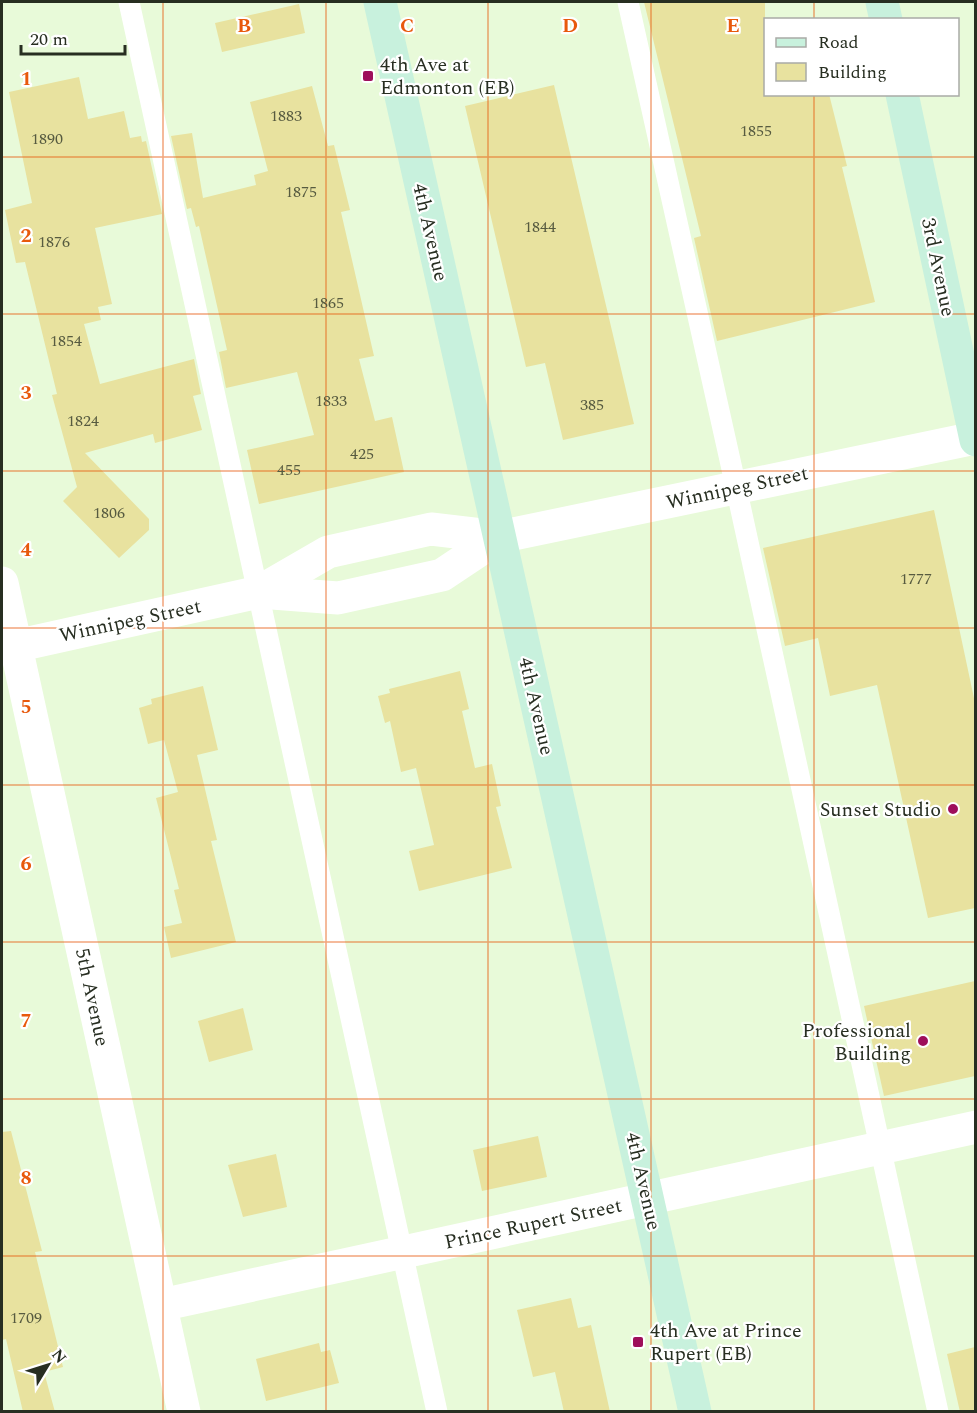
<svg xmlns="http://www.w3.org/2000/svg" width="977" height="1413" viewBox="0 0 977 1413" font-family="Spectral,serif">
  <rect width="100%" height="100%" fill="#e8fad9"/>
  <g fill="#e8e29f">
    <path d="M 644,2 L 765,2 L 765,94 L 829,94 L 847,166 L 842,167 L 875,302 L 717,341 L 694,238 L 701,236 Z"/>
    <path d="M 299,4 L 305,33 L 222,52 L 215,23 Z"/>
    <path d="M 79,77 L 88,119 L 124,111 L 130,138 L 141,136 L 142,142 L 146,141 L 162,214 L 95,228 L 112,304 L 98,307 L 101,320 L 84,324 L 100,384 L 194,359 L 201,394 L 193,396 L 202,430 L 155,443 L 153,434 L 85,453 L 149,519 L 149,530 L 119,558 L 63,501 L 77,487 L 52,395 L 57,394 L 25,262 L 16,263 L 5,210 L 32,203 L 9,92 Z"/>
    <path d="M 554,85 L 634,424 L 563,440 L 545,363 L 526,367 L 465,106 Z"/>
    <path d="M 312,86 L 328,146 L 334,145 L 350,210 L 341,212 L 374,356 L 359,359 L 375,421 L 392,417 L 404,472 L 259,504 L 247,450 L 314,435 L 297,372 L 226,388 L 219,352 L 227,350 L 199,226 L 196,227 L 191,208 L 187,209 L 171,136 L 192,133 L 203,198 L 256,185 L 254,175 L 268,171 L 250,102 Z"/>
    <path d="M 934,510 L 975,703 L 975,908 L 928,918 L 877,685 L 830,696 L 818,638 L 785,646 L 763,548 Z"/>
    <path d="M 460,671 L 469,709 L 462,711 L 475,768 L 492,764 L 501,806 L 496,807 L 512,868 L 419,891 L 409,851 L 434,845 L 416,768 L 401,772 L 390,721 L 385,723 L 378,696 L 390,693 L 389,689 Z"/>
    <path d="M 203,686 L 218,750 L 197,755 L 217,840 L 211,841 L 236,942 L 171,958 L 164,927 L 182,923 L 174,890 L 179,889 L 156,798 L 178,792 L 164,740 L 148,744 L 139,708 L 152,704 L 151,699 Z"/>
    <path d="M 975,981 L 975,1076 L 884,1096 L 864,1006 Z"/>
    <path d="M 243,1008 L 253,1050 L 209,1062 L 198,1021 Z"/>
    <path d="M 11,1131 L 42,1251 L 35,1252 L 63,1367 L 44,1372 L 55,1412 L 23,1412 L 6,1339 L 2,1340 L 2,1132 Z"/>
    <path d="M 538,1136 L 547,1177 L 482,1191 L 473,1150 Z"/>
    <path d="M 276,1154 L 287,1207 L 243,1217 L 228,1165 Z"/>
    <path d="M 571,1298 L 578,1328 L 591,1325 L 610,1412 L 564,1412 L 555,1372 L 533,1377 L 517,1310 Z"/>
    <path d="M 319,1343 L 321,1352 L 330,1350 L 339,1383 L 266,1401 L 256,1359 Z"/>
    <path d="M 975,1347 L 975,1412 L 960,1412 L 947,1354 Z"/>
  </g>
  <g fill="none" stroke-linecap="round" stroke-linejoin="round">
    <g stroke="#fff" stroke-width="21">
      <path d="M 129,2 L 437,1412"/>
      <path d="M 628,2 L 736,487 L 938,1412"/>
    </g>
    <g stroke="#fff" stroke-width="33">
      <path d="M 2,583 L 184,1412"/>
      <path d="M 161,1305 L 976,1127"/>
    </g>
    <g stroke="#fff" stroke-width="33">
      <path d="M 259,592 L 328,552 L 431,529 L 499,537 L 975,438"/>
      <path d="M 2,649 L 259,592 L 338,598 L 442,575 L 499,537"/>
    </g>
    <g stroke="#c8f1dd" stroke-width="33">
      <path d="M 380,2 L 695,1412"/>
      <path d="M 882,2 L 886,20"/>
      <path d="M 902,94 L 976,440"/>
    </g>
  </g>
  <path fill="none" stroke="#e8590c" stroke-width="1.5" stroke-opacity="0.55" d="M 163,2 L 163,1412M 326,2 L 326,1412M 488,2 L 488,1412M 651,2 L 651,1412M 814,2 L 814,20M 814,94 L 814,1412M 2,157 L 976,157M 2,314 L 976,314M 2,471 L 976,471M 2,628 L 976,628M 2,785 L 976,785M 2,942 L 976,942M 2,1099 L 976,1099M 2,1256 L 976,1256"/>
  <g fill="#9e0f5b" stroke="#fff" stroke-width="2">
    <rect x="362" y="70" width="12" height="12" rx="3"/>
    <circle cx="953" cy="809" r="6"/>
    <circle cx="923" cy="1041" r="6"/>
    <rect x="632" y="1336" width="12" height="12" rx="3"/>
  </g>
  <g text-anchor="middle" stroke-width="4.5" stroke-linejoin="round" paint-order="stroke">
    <g font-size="16" fill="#575b40">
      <text x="286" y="121">1883</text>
      <text x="756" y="136">1855</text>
      <text x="47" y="144">1890</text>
      <text x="301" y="197">1875</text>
      <text x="540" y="232">1844</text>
      <text x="54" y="247">1876</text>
      <text x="328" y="308">1865</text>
      <text x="66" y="346">1854</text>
      <text x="331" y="406">1833</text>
      <text x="592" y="410">385</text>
      <text x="83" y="426">1824</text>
      <text x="362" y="459">425</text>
      <text x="289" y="475">455</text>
      <text x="109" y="518">1806</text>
      <text x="916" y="584">1777</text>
      <text x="26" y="1323">1709</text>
    </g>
    <g font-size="20" fill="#272e21" stroke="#fff" text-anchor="start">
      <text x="380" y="71">4th Ave at<tspan x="380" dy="23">Edmonton (EB)</tspan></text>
      <text x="941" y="816" text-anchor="end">Sunset Studio</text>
      <text x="911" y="1037" text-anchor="end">Professional<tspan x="911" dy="23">Building</tspan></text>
      <text x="650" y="1337">4th Ave at Prince<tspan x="650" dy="23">Rupert (EB)</tspan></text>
    </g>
    <g font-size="20" fill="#272e21" stroke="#fff">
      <text transform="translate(431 232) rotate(77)" y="7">4th Avenue</text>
      <text transform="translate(939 267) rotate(78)" y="7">3rd Avenue</text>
      <text transform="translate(737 487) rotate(-12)" y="7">Winnipeg Street</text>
      <text transform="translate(130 620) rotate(-12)" y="7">Winnipeg Street</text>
      <text transform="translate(537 706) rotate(77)" y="7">4th Avenue</text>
      <text transform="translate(93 997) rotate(78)" y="7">5th Avenue</text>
      <text transform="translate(644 1181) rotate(77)" y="7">4th Avenue</text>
      <text transform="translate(533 1223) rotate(-12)" y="7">Prince Rupert Street</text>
    </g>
  </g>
  <g font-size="20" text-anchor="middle" font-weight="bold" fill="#e8590c" stroke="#fff" stroke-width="4.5" stroke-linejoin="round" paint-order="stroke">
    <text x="244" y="32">B</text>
    <text x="407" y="32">C</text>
    <text x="570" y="32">D</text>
    <text x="733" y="32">E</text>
    <text x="26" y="85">1</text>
    <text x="26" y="242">2</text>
    <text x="26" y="399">3</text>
    <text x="26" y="556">4</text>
    <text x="26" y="713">5</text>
    <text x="26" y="870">6</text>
    <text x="26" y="1027">7</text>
    <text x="26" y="1184">8</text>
  </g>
  <rect width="977" height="1413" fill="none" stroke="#272e21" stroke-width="6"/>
  <rect x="764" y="18" width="195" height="78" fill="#ffffff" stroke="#a9aba6" stroke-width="1.5"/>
  <rect x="776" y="38" width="30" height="9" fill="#c8f1dd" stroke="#a9aba6" stroke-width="1.5"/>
  <text x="818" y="48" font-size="18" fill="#272e21">Road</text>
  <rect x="776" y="63" width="30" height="18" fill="#e8e29f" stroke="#a9aba6" stroke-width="1.5"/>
  <text x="818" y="78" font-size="18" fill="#272e21">Building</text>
  <g transform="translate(48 1365) rotate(52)" stroke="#ffffff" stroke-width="4.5" paint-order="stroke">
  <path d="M0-4.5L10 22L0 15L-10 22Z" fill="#272e21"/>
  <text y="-9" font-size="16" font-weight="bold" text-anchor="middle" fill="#272e21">N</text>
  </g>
  <path d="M21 45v9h104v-9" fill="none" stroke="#272e21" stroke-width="3"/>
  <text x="30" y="45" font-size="18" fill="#272e21" stroke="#ffffff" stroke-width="4.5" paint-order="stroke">20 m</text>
</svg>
